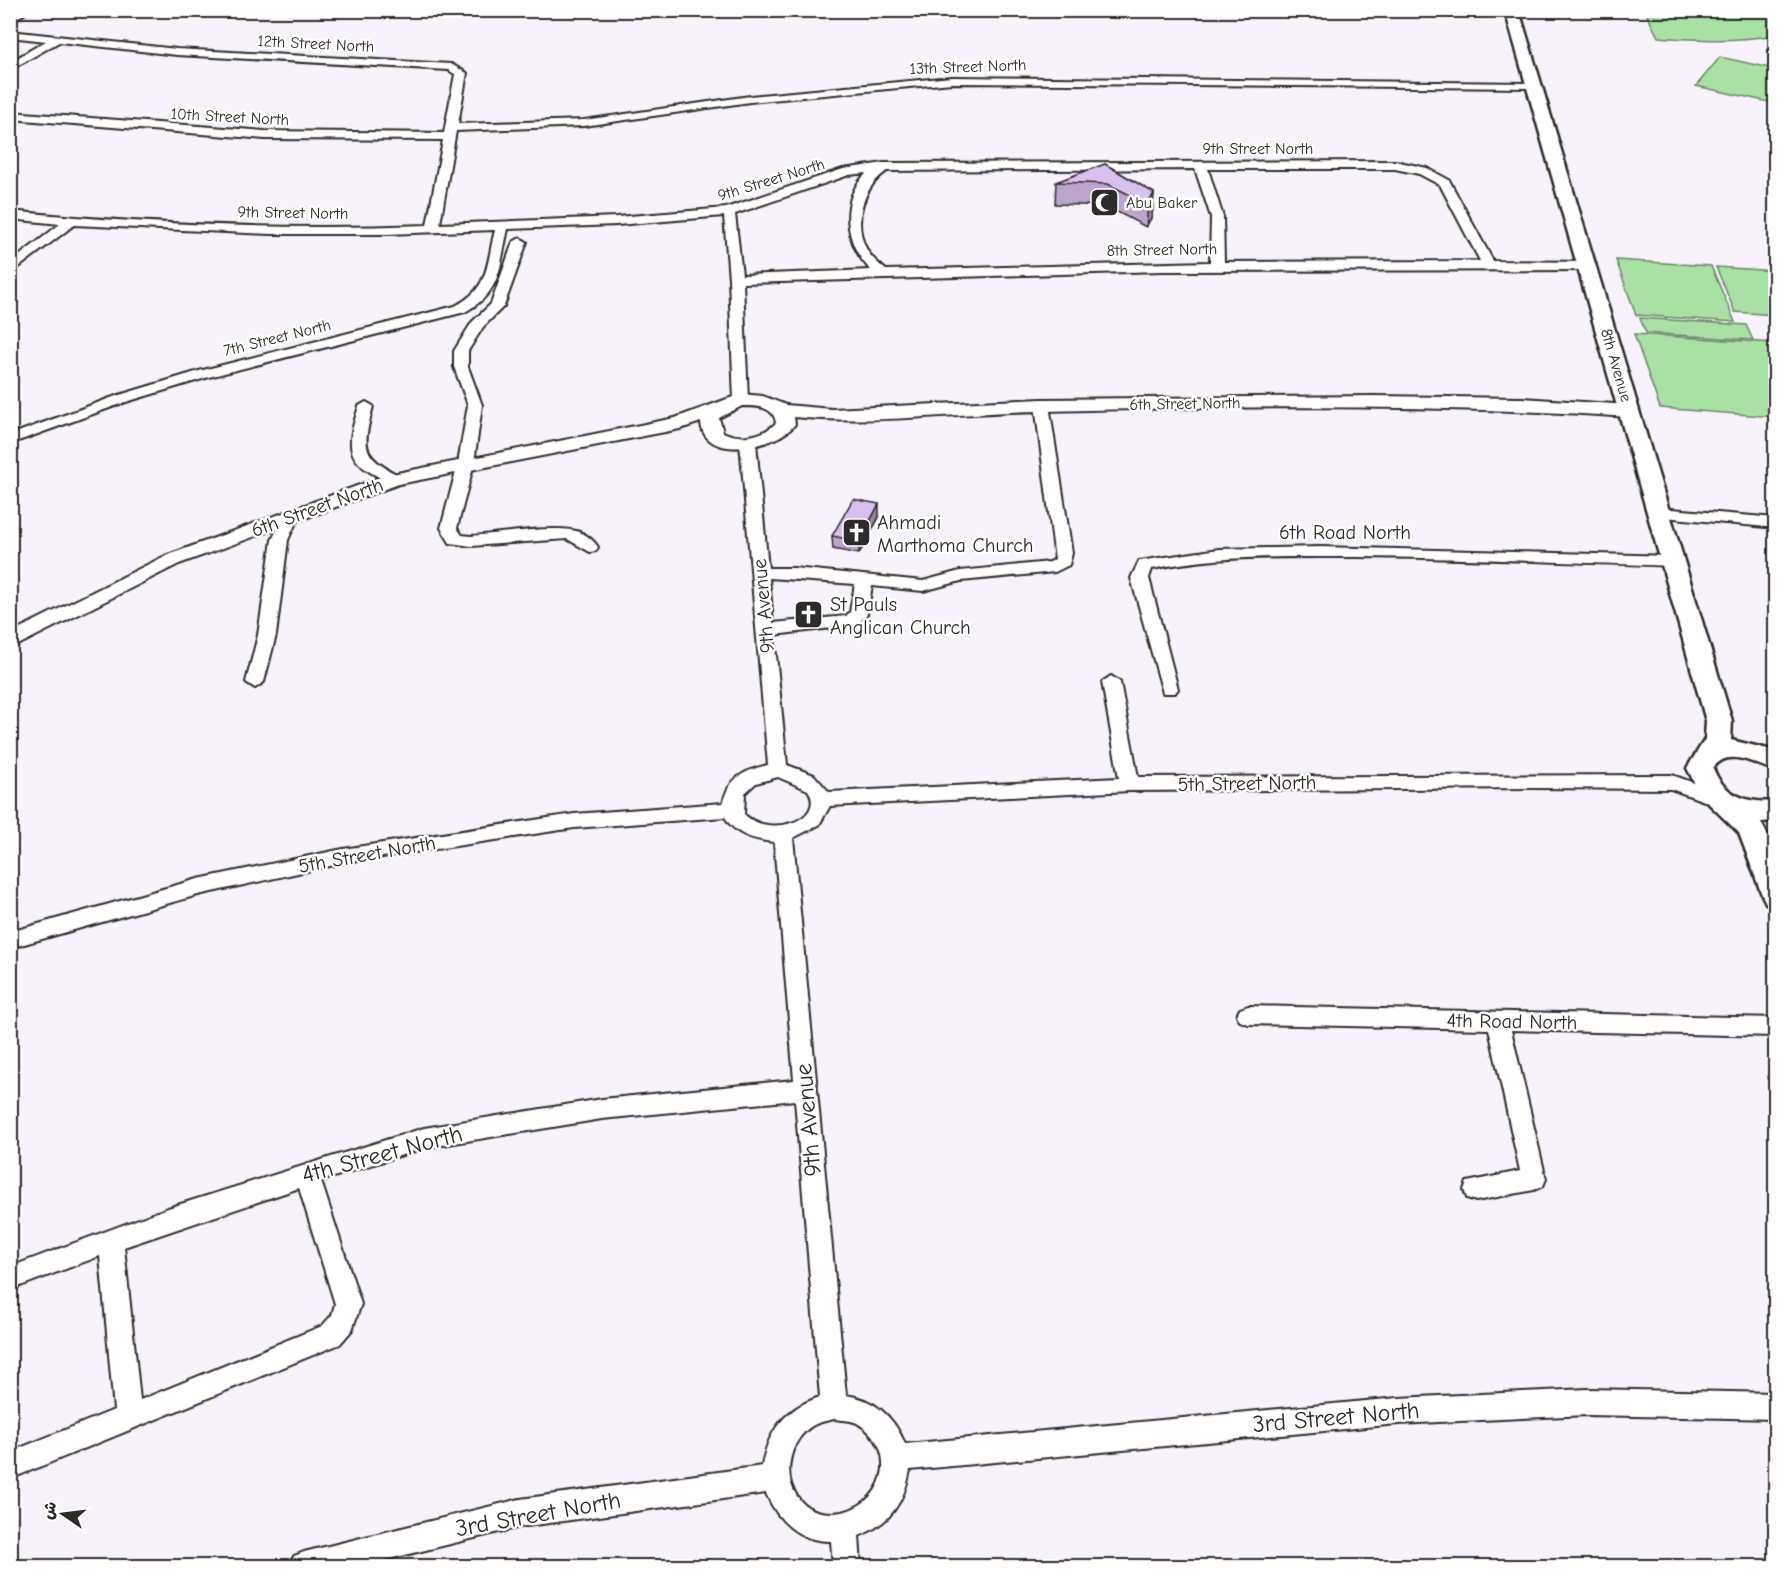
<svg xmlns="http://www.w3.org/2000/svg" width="1786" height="1577" viewBox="0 0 1786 1577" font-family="'Comic Neue','Playpen Sans Arabic',sans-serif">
  <rect width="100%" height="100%" fill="#f8f2fc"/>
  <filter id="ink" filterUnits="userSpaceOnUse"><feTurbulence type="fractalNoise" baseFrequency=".0167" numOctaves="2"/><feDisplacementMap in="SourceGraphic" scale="12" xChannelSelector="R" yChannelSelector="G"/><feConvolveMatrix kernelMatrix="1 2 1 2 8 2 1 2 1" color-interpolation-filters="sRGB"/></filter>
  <g filter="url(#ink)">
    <g fill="#a9e0a4" stroke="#6a8668" stroke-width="1.5">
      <path d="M 1645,11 L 1775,11 L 1775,35 C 1736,42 1698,40 1658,37 Z"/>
      <path d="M 1720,57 L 1775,69 L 1775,94 L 1769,102 L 1696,86 Z"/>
      <path d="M 1616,260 L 1711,266 L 1735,322 L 1636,315 Z"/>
      <path d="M 1716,267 L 1775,271 L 1775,315 L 1735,312 Z"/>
      <path d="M 1640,318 L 1746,325 L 1753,340 L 1646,333 Z"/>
      <path d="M 1634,334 L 1775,343 L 1775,417 L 1660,408 Z"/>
    </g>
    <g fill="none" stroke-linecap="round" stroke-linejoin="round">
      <defs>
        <g id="minor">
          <path d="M 18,10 L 31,10 L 10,22 L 10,14 Z"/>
          <path d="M 10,31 L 177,49 L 451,64 L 467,73 L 458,124 L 584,120 L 750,96 L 952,77 L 1533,83 L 1539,86 L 1537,88 L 952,83 L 750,102 L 584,126 L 456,131 L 440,224 L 617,217 L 726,208 L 843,169 L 884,163 L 1395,161 L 1427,168 L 1449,180 L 1493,261 L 1588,262 L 1595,266 L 1588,270 L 1162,271 L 743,283 L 748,400 L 741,404 L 734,400 L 729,279 L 724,216 L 617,225 L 508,229 C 499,267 502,292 465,312 L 209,377 L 126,402 L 10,444 L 10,435 L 116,396 L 199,371 L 455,306 C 490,288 486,265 495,230 L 386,234 L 271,234 L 74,225 L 10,274 L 10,263 L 60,224 L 10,219 L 10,211 C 148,225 289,230 427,225 L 443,140 L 265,139 L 10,119 L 10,112 L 265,131 L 444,133 L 455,74 L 448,70 L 177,55 L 59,42 L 10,70 L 10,62 L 46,41 L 10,37 ZM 1195,169 L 1211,217 L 1210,262 L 886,270 C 878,263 869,256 865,246 C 853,219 864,186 887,171 ZM 1208,169 L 1395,169 L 1419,174 L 1440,185 L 1480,261 L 1224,262 L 1223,217 ZM 867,173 C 838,199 845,246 871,270 L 742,275 L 735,214 L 849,175 Z"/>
          <path d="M 520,238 L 527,242 L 504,306 L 483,327 L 468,351 L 468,367 L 482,405 L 474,463 L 457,528 L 462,535 L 471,536 C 497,534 548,526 571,530 C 582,531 592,538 598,547 L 596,551 L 590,552 L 567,539 L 471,546 L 450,543 L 441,528 L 458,463 L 468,405 L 454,367 L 454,351 L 472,322 L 491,304 L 513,242 Z"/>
          <path d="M 1042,401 L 1049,405 L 1072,553 L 1069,565 L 1055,572 L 961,581 L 923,591 L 872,586 L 867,614 L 857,625 L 774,635 L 787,765 L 814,775 L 829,792 L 1119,778 L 1102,682 L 1111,676 L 1120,682 L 1138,777 L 1672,775 L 1728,795 L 1731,800 L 1728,805 L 1721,807 L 1671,789 L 1533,788 L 1130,791 L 830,806 L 819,825 L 793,838 L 846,1395 C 875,1399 894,1417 905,1444 L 1398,1398 L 1588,1389 L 1776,1393 L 1776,1419 L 1588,1415 L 1398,1424 L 910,1470 C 904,1503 890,1523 859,1536 L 861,1566 L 833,1566 L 831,1541 C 799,1542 777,1520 766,1493 L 520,1527 L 360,1566 L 290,1566 L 294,1556 L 304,1552 L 520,1499 L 762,1466 C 768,1430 786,1408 820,1397 L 795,1100 L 602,1119 L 424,1148 L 321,1181 L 361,1304 L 352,1330 L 340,1344 L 10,1479 L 10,1452 L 114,1410 L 100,1256 L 10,1290 L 10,1267 L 168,1208 L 424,1128 L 602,1099 L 794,1080 L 774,842 C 754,840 735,835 725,817 L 574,828 L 343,863 L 198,895 L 10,948 L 10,932 L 198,879 L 343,849 L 574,814 L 723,803 C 728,778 745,770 768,765 L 740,443 L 743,440 L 753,440 L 756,443 L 768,568 L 794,568 L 923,581 L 960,571 L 1050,562 L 1055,559 L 1035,405 ZM 769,578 L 855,584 L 850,612 L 846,616 L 773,623 ZM 778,777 L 808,790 C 827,820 769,839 744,814 L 745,793 L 756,783 ZM 299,1188 L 335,1304 L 332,1315 L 322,1326 L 140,1400 L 124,1247 ZM 834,1419 C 841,1420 851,1420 857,1423 C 903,1450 884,1510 833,1513 C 818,1513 805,1509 797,1496 C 782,1475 790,1440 812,1426 C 818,1422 827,1421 834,1419 Z"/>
          <path d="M 366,402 L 373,406 C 363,447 360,455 400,476 L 402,479 L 400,482 C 391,485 385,481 377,476 C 342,458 349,439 359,406 Z"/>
          <path d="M 1660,508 L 1776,518 L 1776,528 L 1654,516 L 1652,513 L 1654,510 Z"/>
          <path d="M 291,511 L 299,516 L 288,540 L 276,635 L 264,682 L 255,688 L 246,682 L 258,635 L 272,540 L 283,516 Z"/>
          <path d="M 1320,547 L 1674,556 L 1682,561 L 1674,566 C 1568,562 1462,558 1356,557 C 1288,557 1219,555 1152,569 L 1149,578 L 1178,689 L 1175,693 L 1163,693 L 1131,578 L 1139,561 L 1219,549 Z"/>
          <path d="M 1248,1006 L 1776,1018 L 1776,1036 L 1511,1030 L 1546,1179 L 1543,1186 L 1534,1190 L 1476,1201 L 1467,1198 L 1464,1190 L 1467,1182 L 1520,1171 L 1489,1029 L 1248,1024 L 1240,1021 L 1237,1015 L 1240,1009 Z"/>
        </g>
        <path id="tertiary" d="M 741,394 L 763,396 L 786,405 L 832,409 L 1042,399 L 1374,396 L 1522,398 L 1630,405 L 1639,411 L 1630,417 C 1435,404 1239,406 1044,411 C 961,412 877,425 794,417 L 795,424 C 778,448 703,463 701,422 L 680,429 L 399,484 L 179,564 L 10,649 L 10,633 L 165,556 L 387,475 L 675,418 ZM 742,406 C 757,406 774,406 776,423 C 762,437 741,440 723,432 L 719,418 Z"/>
        <path id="secondary" d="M 1505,10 L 1519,10 L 1732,721 L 1731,740 L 1776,751 L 1776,771 C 1756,765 1729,746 1713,768 C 1723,795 1748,804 1776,801 L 1776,821 L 1761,822 L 1776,852 L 1776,906 L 1766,903 L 1762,895 L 1739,833 L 1701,796 L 1687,768 L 1705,739 L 1706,721 Z"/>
      </defs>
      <use href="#minor" stroke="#2b2b2b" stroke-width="4"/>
      <use href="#tertiary" stroke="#2b2b2b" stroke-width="4"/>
      <use href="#secondary" stroke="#2b2b2b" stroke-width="5"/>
      <use href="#minor" fill="#fff" fill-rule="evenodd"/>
      <use href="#tertiary" fill="#fff" fill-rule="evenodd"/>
      <use href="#secondary" fill="#fff" fill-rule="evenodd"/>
    </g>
    <g fill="#bba5ce" stroke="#2b2b2b" stroke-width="1.5">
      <path d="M 1105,164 L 1154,193 L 1152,216 L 1146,227 L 1106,206 L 1055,204 L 1056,182 Z"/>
      <path d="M 879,517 L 859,554 L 833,549 L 832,536 Z"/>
    </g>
    <g fill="#9986a7" stroke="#2b2b2b" stroke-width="1.5">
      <path d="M 1154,193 L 1152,216 L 1146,227 L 1148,204 Z"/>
      <path d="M 879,504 L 879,517 L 859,554 L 859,541 Z"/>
    </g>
    <g fill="#dac0ef" stroke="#2b2b2b" stroke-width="1.5">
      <path d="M 1105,164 L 1154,193 L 1148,204 L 1108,184 L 1056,182 Z"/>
      <path d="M 853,499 L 879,504 L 859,541 L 832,536 Z"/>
    </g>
  </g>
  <defs>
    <symbol id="mosque-square" viewBox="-11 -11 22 22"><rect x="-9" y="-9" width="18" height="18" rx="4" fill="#2b2b2b" stroke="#fff"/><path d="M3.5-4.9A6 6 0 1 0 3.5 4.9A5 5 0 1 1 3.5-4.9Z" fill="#fff"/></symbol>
    <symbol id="church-square" viewBox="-11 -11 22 22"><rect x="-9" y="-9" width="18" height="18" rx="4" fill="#2b2b2b" stroke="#fff"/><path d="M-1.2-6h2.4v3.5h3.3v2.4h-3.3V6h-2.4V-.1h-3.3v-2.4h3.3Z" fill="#fff"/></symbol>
  </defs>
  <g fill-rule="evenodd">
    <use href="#mosque-square" x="1088" y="186" width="33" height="33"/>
    <use href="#church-square" x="840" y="516" width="33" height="33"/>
    <use href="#church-square" x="792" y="598" width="33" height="33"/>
  </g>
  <g text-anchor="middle" stroke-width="5" stroke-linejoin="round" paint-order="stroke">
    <g font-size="16" fill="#2b2b2b" stroke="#fff">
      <text transform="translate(316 43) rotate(3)" y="6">12th Street North</text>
      <text transform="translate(968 66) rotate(-2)" y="6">13th Street North</text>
      <text transform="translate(230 116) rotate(3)" y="6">10th Street North</text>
      <text x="1258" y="154">9th Street North</text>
      <text transform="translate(771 179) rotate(-17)" y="6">9th Street North</text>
      <text transform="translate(293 212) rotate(1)" y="6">9th Street North</text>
      <text transform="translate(1162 249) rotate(-1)" y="6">8th Street North</text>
      <text transform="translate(277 337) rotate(-14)" y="6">7th Street North</text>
      <text transform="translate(1617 365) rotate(74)" y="6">8th Avenue</text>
      <text transform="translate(1185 403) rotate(-1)" y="6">6th Street North</text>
    </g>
    <g font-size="16" fill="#2b2b2b" stroke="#fff" text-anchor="start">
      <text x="1126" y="208">Abu Baker</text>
    </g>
    <g font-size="20" fill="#2b2b2b" stroke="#fff">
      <text transform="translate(317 507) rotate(-20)" y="7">6th Street North</text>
      <text x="1345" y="539">6th Road North</text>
      <text transform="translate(763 606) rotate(-95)" y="7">9th Avenue</text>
      <text transform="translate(1247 783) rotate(-1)" y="7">5th Street North</text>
      <text transform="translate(367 854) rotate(-10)" y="7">5th Street North</text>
      <text transform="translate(1512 1021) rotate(1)" y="7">4th Road North</text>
    </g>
    <g font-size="20" fill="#2b2b2b" stroke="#fff" text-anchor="start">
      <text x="877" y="529">Ahmadi<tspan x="877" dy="23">Marthoma Church</tspan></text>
      <text x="830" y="611">St Pauls<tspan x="830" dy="23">Anglican Church</tspan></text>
    </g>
    <g font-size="24" fill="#2b2b2b" stroke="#fff">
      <text transform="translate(808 1120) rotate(-95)" y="8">9th Avenue</text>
      <text transform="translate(382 1154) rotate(-15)" y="8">4th Street North</text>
      <text transform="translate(1336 1417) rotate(-5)" y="8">3rd Street North</text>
      <text transform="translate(538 1514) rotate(-10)" y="8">3rd Street North</text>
    </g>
  </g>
  <rect width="1786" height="1577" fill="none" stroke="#fff" stroke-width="36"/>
  <rect x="18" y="18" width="1750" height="1541" fill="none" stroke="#2b2b2b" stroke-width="2" filter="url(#ink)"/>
  <g transform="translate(63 1514) rotate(284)" stroke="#ffffff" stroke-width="4.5" paint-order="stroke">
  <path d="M0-4.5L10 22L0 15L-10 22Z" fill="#2b2b2b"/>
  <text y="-9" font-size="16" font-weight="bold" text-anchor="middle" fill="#2b2b2b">ش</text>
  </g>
</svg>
